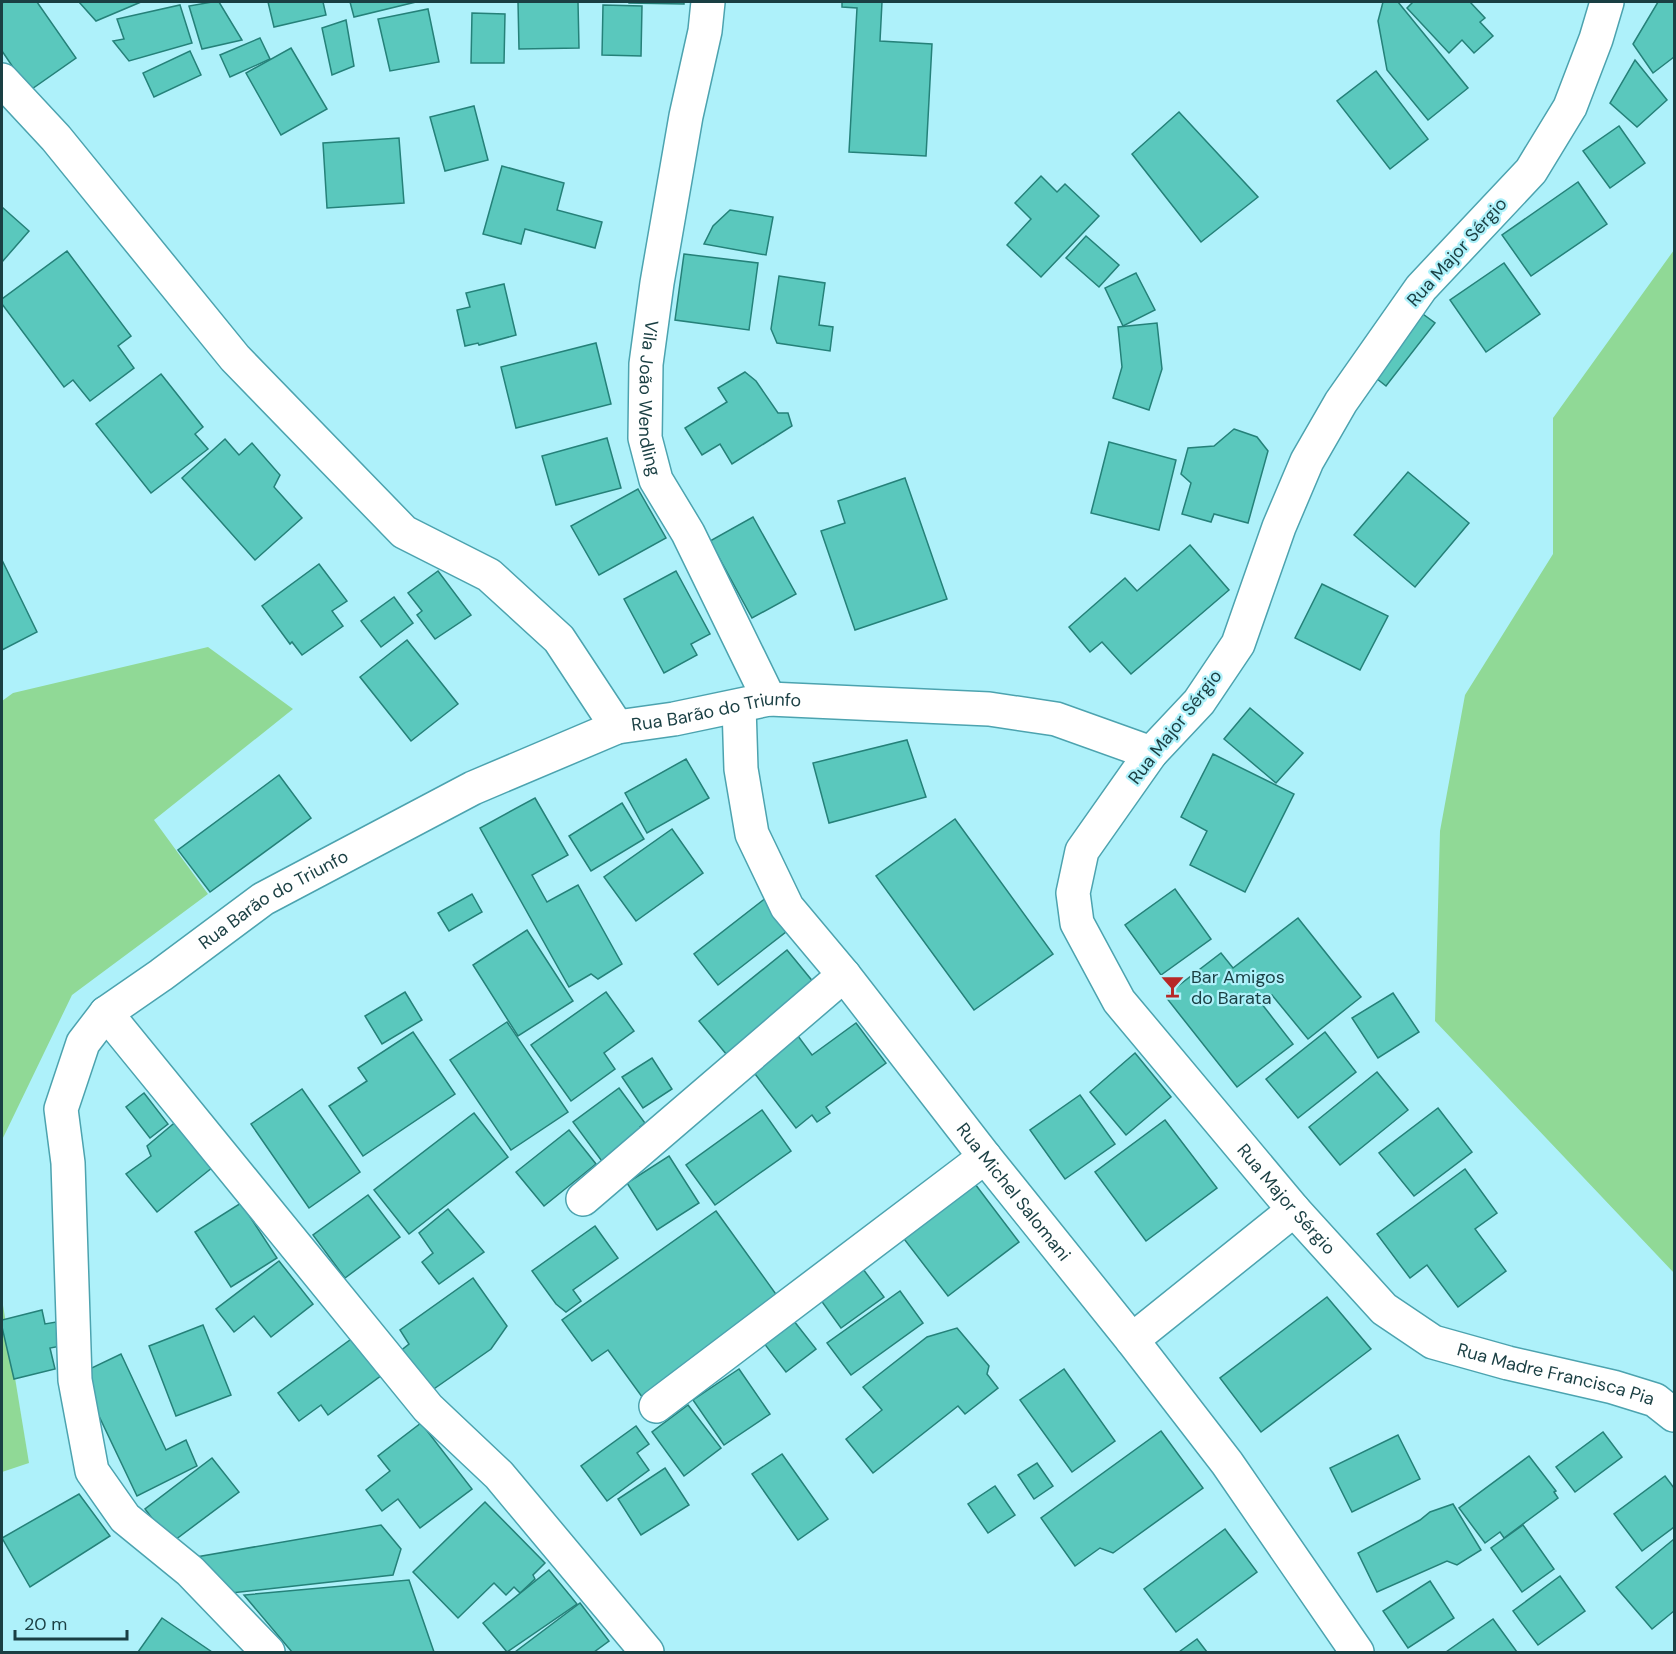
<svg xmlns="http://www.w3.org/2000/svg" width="1676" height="1654" viewBox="0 0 1676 1654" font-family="'DM Sans',sans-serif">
  <rect width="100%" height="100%" fill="#aef1fa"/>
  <g fill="#90d996">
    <path d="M 1674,250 L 1674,1273 L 1435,1021 L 1440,831 L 1465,695 L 1553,554 L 1553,418 Z"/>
    <path d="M 208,647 L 293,709 L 154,820 L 208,894 L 72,995 L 2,1140 L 2,701 L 13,693 Z"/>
    <path d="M 2,1299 L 29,1463 L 2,1472 Z"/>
  </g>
  <g fill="#5ac8bd" stroke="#258179" stroke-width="1.5">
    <path d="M 4,2 L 37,2 L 76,58 L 29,91 L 2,51 L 2,3 Z"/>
    <path d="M 79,2 L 141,2 L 96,21 Z"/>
    <path d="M 212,2 L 219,2 L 242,40 L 202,49 L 189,6 Z"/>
    <path d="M 268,2 L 323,2 L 326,15 L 274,27 Z"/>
    <path d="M 350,2 L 416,2 L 354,17 Z"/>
    <path d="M 518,2 L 578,2 L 579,48 L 519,49 Z"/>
    <path d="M 629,2 L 684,2 L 684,4 L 629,3 Z"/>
    <path d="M 842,2 L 882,2 L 880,41 L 932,44 L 926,156 L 849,152 L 857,8 L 842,7 Z"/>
    <path d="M 1383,2 L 1398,2 L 1468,88 L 1428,120 L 1387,70 L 1378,21 Z"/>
    <path d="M 1413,2 L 1470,2 L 1485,18 L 1480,22 L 1493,36 L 1474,53 L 1462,40 L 1449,53 L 1407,8 Z"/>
    <path d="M 1658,2 L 1674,2 L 1674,57 L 1653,73 L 1633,44 Z"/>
    <path d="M 180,5 L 192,43 L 129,61 L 113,41 L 124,39 L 117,19 Z"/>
    <path d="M 603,5 L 642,6 L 641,56 L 602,55 Z"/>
    <path d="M 428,9 L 439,62 L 390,71 L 378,19 Z"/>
    <path d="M 472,13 L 505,14 L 504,63 L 471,63 Z"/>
    <path d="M 346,20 L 354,66 L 332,75 L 322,28 Z"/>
    <path d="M 260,38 L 270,59 L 230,77 L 220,55 Z"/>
    <path d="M 291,48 L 327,109 L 281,135 L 246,73 Z"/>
    <path d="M 190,51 L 201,75 L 154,97 L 143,73 Z"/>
    <path d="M 1635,60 L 1667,100 L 1637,127 L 1610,103 Z"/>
    <path d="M 1376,71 L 1428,139 L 1390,169 L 1337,101 Z"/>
    <path d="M 474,106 L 488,160 L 445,171 L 430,117 Z"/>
    <path d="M 1179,112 L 1258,197 L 1201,242 L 1132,154 Z"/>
    <path d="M 1619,126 L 1645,163 L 1610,188 L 1583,151 Z"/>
    <path d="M 399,138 L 404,203 L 327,208 L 323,143 Z"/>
    <path d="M 502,166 L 564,183 L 557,210 L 602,222 L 595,248 L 525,229 L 521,244 L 483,234 Z"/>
    <path d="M 1041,176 L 1057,192 L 1065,184 L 1099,216 L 1041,277 L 1007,245 L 1031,219 L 1015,203 Z"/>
    <path d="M 1578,182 L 1607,224 L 1531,276 L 1502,235 Z"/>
    <path d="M 2,207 L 29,231 L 2,262 Z"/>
    <path d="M 730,210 L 773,217 L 766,255 L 704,244 L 713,226 Z"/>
    <path d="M 1086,236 L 1119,265 L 1099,287 L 1066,258 Z"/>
    <path d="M 67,251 L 131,336 L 118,346 L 134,368 L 90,401 L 73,380 L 64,387 L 2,304 L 2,299 Z"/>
    <path d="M 684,254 L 758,263 L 749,330 L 675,320 Z"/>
    <path d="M 1504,263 L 1540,314 L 1486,352 L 1450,300 Z"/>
    <path d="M 1136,273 L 1155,310 L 1123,326 L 1105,288 Z"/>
    <path d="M 779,276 L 825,283 L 819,325 L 833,327 L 830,351 L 777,343 L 771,329 Z"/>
    <path d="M 504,284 L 516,335 L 479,345 L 478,343 L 465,346 L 457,310 L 470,307 L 466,293 Z"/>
    <path d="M 1416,309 L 1435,323 L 1386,386 L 1367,371 Z"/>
    <path d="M 1157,323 L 1162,369 L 1149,410 L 1113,398 L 1122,367 L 1118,327 Z"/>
    <path d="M 596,343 L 611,404 L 516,428 L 501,367 Z"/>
    <path d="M 745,372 L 756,381 L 778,413 L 788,413 L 792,426 L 732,464 L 720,444 L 702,455 L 685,428 L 727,402 L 718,388 Z"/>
    <path d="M 161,374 L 203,427 L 195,434 L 208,449 L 151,493 L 96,424 Z"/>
    <path d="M 1234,429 L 1257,437 L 1268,451 L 1248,523 L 1214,514 L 1211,522 L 1182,514 L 1191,483 L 1181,474 L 1188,448 L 1214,446 Z"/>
    <path d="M 607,438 L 621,488 L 556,505 L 542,456 Z"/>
    <path d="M 225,439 L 239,455 L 252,443 L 280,475 L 274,487 L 302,518 L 255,560 L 182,478 Z"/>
    <path d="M 1109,442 L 1176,460 L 1159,530 L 1091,513 Z"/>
    <path d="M 1408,472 L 1469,523 L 1415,587 L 1354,535 Z"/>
    <path d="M 905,478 L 947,599 L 855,630 L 821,531 L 845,523 L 838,501 Z"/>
    <path d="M 638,489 L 666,538 L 599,575 L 571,526 Z"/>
    <path d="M 753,517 L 796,594 L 752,618 L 710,541 Z"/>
    <path d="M 1190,545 L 1229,590 L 1131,674 L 1102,642 L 1090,652 L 1069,627 L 1125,578 L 1137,591 Z"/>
    <path d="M 2,560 L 37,632 L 2,650 Z"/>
    <path d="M 319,564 L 347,601 L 332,611 L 343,626 L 302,655 L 292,642 L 290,644 L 262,606 Z"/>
    <path d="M 438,571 L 471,615 L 435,639 L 417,615 L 422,611 L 408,593 Z"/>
    <path d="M 676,571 L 710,634 L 691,644 L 697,655 L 664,673 L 624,599 Z"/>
    <path d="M 1322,584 L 1388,616 L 1360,670 L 1295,638 Z"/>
    <path d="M 394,597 L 413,623 L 381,647 L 361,621 Z"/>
    <path d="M 407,640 L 458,704 L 411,741 L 360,677 Z"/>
    <path d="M 1250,708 L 1303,753 L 1276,783 L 1224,739 Z"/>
    <path d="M 907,740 L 926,797 L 829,823 L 813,763 Z"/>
    <path d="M 1213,754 L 1294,794 L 1245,892 L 1190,865 L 1207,831 L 1181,817 Z"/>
    <path d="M 686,759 L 709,798 L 647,833 L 625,793 Z"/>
    <path d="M 279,775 L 311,818 L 210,892 L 178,850 Z"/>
    <path d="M 535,798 L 568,855 L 532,875 L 547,902 L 578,885 L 622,964 L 598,979 L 591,974 L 569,987 L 480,828 Z"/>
    <path d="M 622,803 L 644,839 L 591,871 L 569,836 Z"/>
    <path d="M 955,819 L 1053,954 L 974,1010 L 876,876 Z"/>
    <path d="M 672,829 L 703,873 L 636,921 L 604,877 Z"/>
    <path d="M 1175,889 L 1211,939 L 1161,975 L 1125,925 Z"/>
    <path d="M 472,894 L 482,912 L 449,931 L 438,913 Z"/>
    <path d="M 767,897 L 791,928 L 718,985 L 694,954 Z"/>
    <path d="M 1298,918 L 1361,997 L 1308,1039 L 1272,995 L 1261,1003 L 1293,1044 L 1237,1087 L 1165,996 L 1221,953 L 1233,968 Z"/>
    <path d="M 527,930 L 573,1001 L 518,1036 L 473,965 Z"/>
    <path d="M 787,950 L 819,989 L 731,1060 L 699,1021 Z"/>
    <path d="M 405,992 L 422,1020 L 382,1044 L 365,1016 Z"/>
    <path d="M 606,992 L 634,1031 L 604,1053 L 615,1069 L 571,1101 L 531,1045 Z"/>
    <path d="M 1393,993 L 1419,1032 L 1378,1058 L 1352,1018 Z"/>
    <path d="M 507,1022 L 568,1112 L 511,1150 L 450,1060 Z"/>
    <path d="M 856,1023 L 886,1063 L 826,1107 L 830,1113 L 817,1122 L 812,1115 L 796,1128 L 752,1070 L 798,1036 L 812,1055 Z"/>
    <path d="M 413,1032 L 455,1094 L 363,1156 L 329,1106 L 367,1081 L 358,1068 Z"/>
    <path d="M 1325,1032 L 1356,1072 L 1298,1118 L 1266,1079 Z"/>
    <path d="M 1135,1053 L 1171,1097 L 1126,1135 L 1090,1092 Z"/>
    <path d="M 652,1058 L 672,1089 L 643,1108 L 622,1077 Z"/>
    <path d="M 1377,1072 L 1408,1110 L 1340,1165 L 1309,1127 Z"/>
    <path d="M 619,1088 L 645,1123 L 640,1127 L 646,1135 L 604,1164 L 573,1122 Z"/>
    <path d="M 302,1089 L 360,1172 L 309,1208 L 251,1124 Z"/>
    <path d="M 144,1093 L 168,1124 L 150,1138 L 126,1107 Z"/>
    <path d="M 1080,1095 L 1115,1144 L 1065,1179 L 1030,1130 Z"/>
    <path d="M 1438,1108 L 1472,1152 L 1414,1196 L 1379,1153 Z"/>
    <path d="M 762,1110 L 791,1151 L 715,1205 L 686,1165 Z"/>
    <path d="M 474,1113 L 508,1157 L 409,1234 L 374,1190 Z"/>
    <path d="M 185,1114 L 223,1159 L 157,1212 L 126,1174 L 151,1156 L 147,1146 Z"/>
    <path d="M 1165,1120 L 1217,1188 L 1146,1241 L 1095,1172 Z"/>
    <path d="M 569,1130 L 596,1164 L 544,1206 L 516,1172 Z"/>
    <path d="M 669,1156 L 699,1203 L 657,1230 L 627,1183 Z"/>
    <path d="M 1465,1169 L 1497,1213 L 1475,1229 L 1506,1271 L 1458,1307 L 1427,1265 L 1410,1278 L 1377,1234 Z"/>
    <path d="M 972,1180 L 1019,1242 L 948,1296 L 901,1235 Z"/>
    <path d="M 368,1195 L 400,1237 L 345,1278 L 313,1235 Z"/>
    <path d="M 241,1203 L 277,1258 L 231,1287 L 195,1232 Z"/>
    <path d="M 448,1209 L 484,1252 L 439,1284 L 422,1262 L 433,1253 L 419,1233 Z"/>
    <path d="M 716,1211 L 778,1297 L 645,1401 L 608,1350 L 592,1361 L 562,1320 Z"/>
    <path d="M 595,1226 L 618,1258 L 573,1290 L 581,1301 L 566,1312 L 556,1304 L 532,1271 Z"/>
    <path d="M 279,1261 L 313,1304 L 271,1337 L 254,1316 L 234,1332 L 216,1309 Z"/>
    <path d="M 863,1269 L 884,1297 L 841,1328 L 820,1299 Z"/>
    <path d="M 473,1278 L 507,1326 L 491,1349 L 428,1393 L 399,1352 L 409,1344 L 400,1330 Z"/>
    <path d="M 900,1291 L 923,1323 L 851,1375 L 827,1343 Z"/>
    <path d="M 1327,1297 L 1371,1349 L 1261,1432 L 1220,1378 Z"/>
    <path d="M 42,1310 L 45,1324 L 56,1322 L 61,1346 L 50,1348 L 55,1369 L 14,1379 L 2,1327 L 2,1320 Z"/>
    <path d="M 790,1316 L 816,1349 L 786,1372 L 760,1338 Z"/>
    <path d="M 203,1325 L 231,1395 L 176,1416 L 149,1346 Z"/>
    <path d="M 957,1328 L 989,1366 L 987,1374 L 998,1388 L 965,1414 L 958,1406 L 873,1473 L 846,1439 L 882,1410 L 863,1387 L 927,1337 Z"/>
    <path d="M 358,1334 L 386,1372 L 328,1415 L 321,1405 L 299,1421 L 278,1393 Z"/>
    <path d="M 121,1354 L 166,1450 L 186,1440 L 197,1466 L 137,1496 L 79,1374 Z"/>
    <path d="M 739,1369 L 770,1414 L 724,1445 L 693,1400 Z"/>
    <path d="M 1064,1369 L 1115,1441 L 1072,1472 L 1020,1400 Z"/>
    <path d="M 688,1405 L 721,1448 L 684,1476 L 652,1432 Z"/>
    <path d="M 421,1423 L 472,1489 L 420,1528 L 398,1499 L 382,1511 L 366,1490 L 390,1471 L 378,1456 Z"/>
    <path d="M 636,1426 L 649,1444 L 637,1453 L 649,1470 L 607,1501 L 581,1466 Z"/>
    <path d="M 1161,1431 L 1203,1488 L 1113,1553 L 1100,1548 L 1075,1566 L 1041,1518 Z"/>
    <path d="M 1603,1432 L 1622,1457 L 1575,1492 L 1556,1467 Z"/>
    <path d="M 1398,1435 L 1420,1479 L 1352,1512 L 1330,1468 Z"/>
    <path d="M 782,1454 L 828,1519 L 798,1540 L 752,1474 Z"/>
    <path d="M 1529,1456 L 1556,1491 L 1554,1492 L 1558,1498 L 1504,1538 L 1500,1532 L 1485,1543 L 1459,1508 Z"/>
    <path d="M 212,1458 L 239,1492 L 171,1543 L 145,1509 Z"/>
    <path d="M 1037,1463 L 1053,1486 L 1034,1499 L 1018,1475 Z"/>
    <path d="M 665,1468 L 689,1505 L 641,1535 L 618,1499 Z"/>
    <path d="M 1665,1476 L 1674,1488 L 1674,1527 L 1642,1551 L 1614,1514 Z"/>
    <path d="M 995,1486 L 1015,1515 L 988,1533 L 968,1504 Z"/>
    <path d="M 79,1494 L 110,1536 L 30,1587 L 2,1538 Z"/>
    <path d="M 485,1502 L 545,1563 L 533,1575 L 535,1579 L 520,1593 L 514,1587 L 506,1595 L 494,1583 L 458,1618 L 413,1572 Z"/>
    <path d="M 1453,1504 L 1481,1550 L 1457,1565 L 1447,1561 L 1377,1592 L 1358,1553 L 1420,1520 L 1430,1512 Z"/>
    <path d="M 381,1525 L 401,1549 L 393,1575 L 231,1593 L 196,1557 Z"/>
    <path d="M 1523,1525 L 1554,1569 L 1522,1592 L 1491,1548 Z"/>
    <path d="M 1225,1529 L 1257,1572 L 1176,1632 L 1144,1589 Z"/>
    <path d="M 1674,1539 L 1674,1611 L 1652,1629 L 1616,1587 Z"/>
    <path d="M 549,1570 L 577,1604 L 507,1652 L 483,1623 Z"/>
    <path d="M 1560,1576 L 1585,1611 L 1538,1645 L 1513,1611 Z"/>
    <path d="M 409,1580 L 434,1652 L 292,1652 L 244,1595 Z"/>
    <path d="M 1430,1581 L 1454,1618 L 1408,1648 L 1383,1611 Z"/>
    <path d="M 580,1603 L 609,1641 L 594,1652 L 515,1652 Z"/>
    <path d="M 162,1618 L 212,1652 L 138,1652 Z"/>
    <path d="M 1493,1619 L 1517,1652 L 1446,1652 Z"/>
    <path d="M 1197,1639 L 1207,1652 L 1179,1652 Z"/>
  </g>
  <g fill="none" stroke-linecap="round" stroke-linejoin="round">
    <defs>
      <g id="street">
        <path id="s1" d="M 708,2 L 705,31 L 686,116 L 657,283 L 646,364 L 645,438 L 656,480 L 688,533 L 769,699"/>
        <path id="s2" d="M 1607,2 L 1596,39 L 1570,107 L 1531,171 L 1421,288 L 1341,402 L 1307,461 L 1279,527 L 1238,644 L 1199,702 L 1151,753 L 1082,851 L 1073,893 L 1077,923 L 1119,1001 L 1294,1210 L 1384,1309 L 1433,1342 L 1508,1363 L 1613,1387 L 1655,1400 L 1674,1415"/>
        <path d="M 2,80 L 56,138 L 235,358 L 404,532 L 489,575 L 559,639 L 617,727"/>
        <path id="s3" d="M 739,706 L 741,769 L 752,834 L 787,907 L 844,975 L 985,1157 L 1132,1340 L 1227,1463 L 1357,1652"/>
        <path d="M 106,1013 L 428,1408 L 499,1475 L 647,1652"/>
        <path d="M 583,1199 L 844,975"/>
        <path d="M 1132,1340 L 1294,1210"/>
        <path d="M 656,1406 L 985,1157"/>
        <path id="s4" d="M 268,1652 L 190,1571 L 125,1518 L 92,1471 L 75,1380 L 68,1163 L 61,1109 L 83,1043 L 106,1013 L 161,975 L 263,899 L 473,788 L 617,727 L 674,719 L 769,699 L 989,709 L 1056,719 L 1151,753"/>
      </g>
    </defs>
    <use href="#street" stroke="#4ca3af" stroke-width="36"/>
    <use href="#street" stroke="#fff" stroke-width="33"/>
  </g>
  <defs>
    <symbol id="bar-bare" viewBox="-9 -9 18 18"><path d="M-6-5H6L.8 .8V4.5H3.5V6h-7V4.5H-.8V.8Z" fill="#b72827" stroke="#aef1fa" stroke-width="2.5" paint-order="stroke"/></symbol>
  </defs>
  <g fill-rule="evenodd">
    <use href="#bar-bare" x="1156" y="970" width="33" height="33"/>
  </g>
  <g text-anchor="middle" stroke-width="4.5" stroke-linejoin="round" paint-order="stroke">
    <g font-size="18" fill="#1a3f43" stroke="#aef1fa">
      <text transform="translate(1457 252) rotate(-48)" y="6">Rua Major Sérgio</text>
      <text dy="6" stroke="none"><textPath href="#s1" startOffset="402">Vila João Wendling</textPath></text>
      <text dy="6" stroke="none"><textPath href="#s4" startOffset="1414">Rua Barão do Triunfo</textPath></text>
      <text transform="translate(1175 727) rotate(-52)" y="6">Rua Major Sérgio</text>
      <text dy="6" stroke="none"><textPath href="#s4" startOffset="928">Rua Barão do Triunfo</textPath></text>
      <text dy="6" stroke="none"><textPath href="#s3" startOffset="574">Rua Michel Salomani</textPath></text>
      <text dy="6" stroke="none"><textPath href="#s2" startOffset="1431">Rua Major Sérgio</textPath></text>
      <text dy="6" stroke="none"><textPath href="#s2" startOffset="1764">Rua Madre Francisca Pia</textPath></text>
    </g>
    <g font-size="18" fill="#1a3f43" stroke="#aef1fa" text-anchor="start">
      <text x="1191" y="983">Bar Amigos<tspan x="1191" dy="21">do Barata</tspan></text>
    </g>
  </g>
  <rect width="1676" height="1654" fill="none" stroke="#1a3f43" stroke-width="6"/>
  <path d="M15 1630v9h112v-9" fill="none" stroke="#1a3f43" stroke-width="3"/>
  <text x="24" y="1630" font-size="18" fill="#1a3f43" stroke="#aef1fa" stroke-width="4.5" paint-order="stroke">20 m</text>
</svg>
